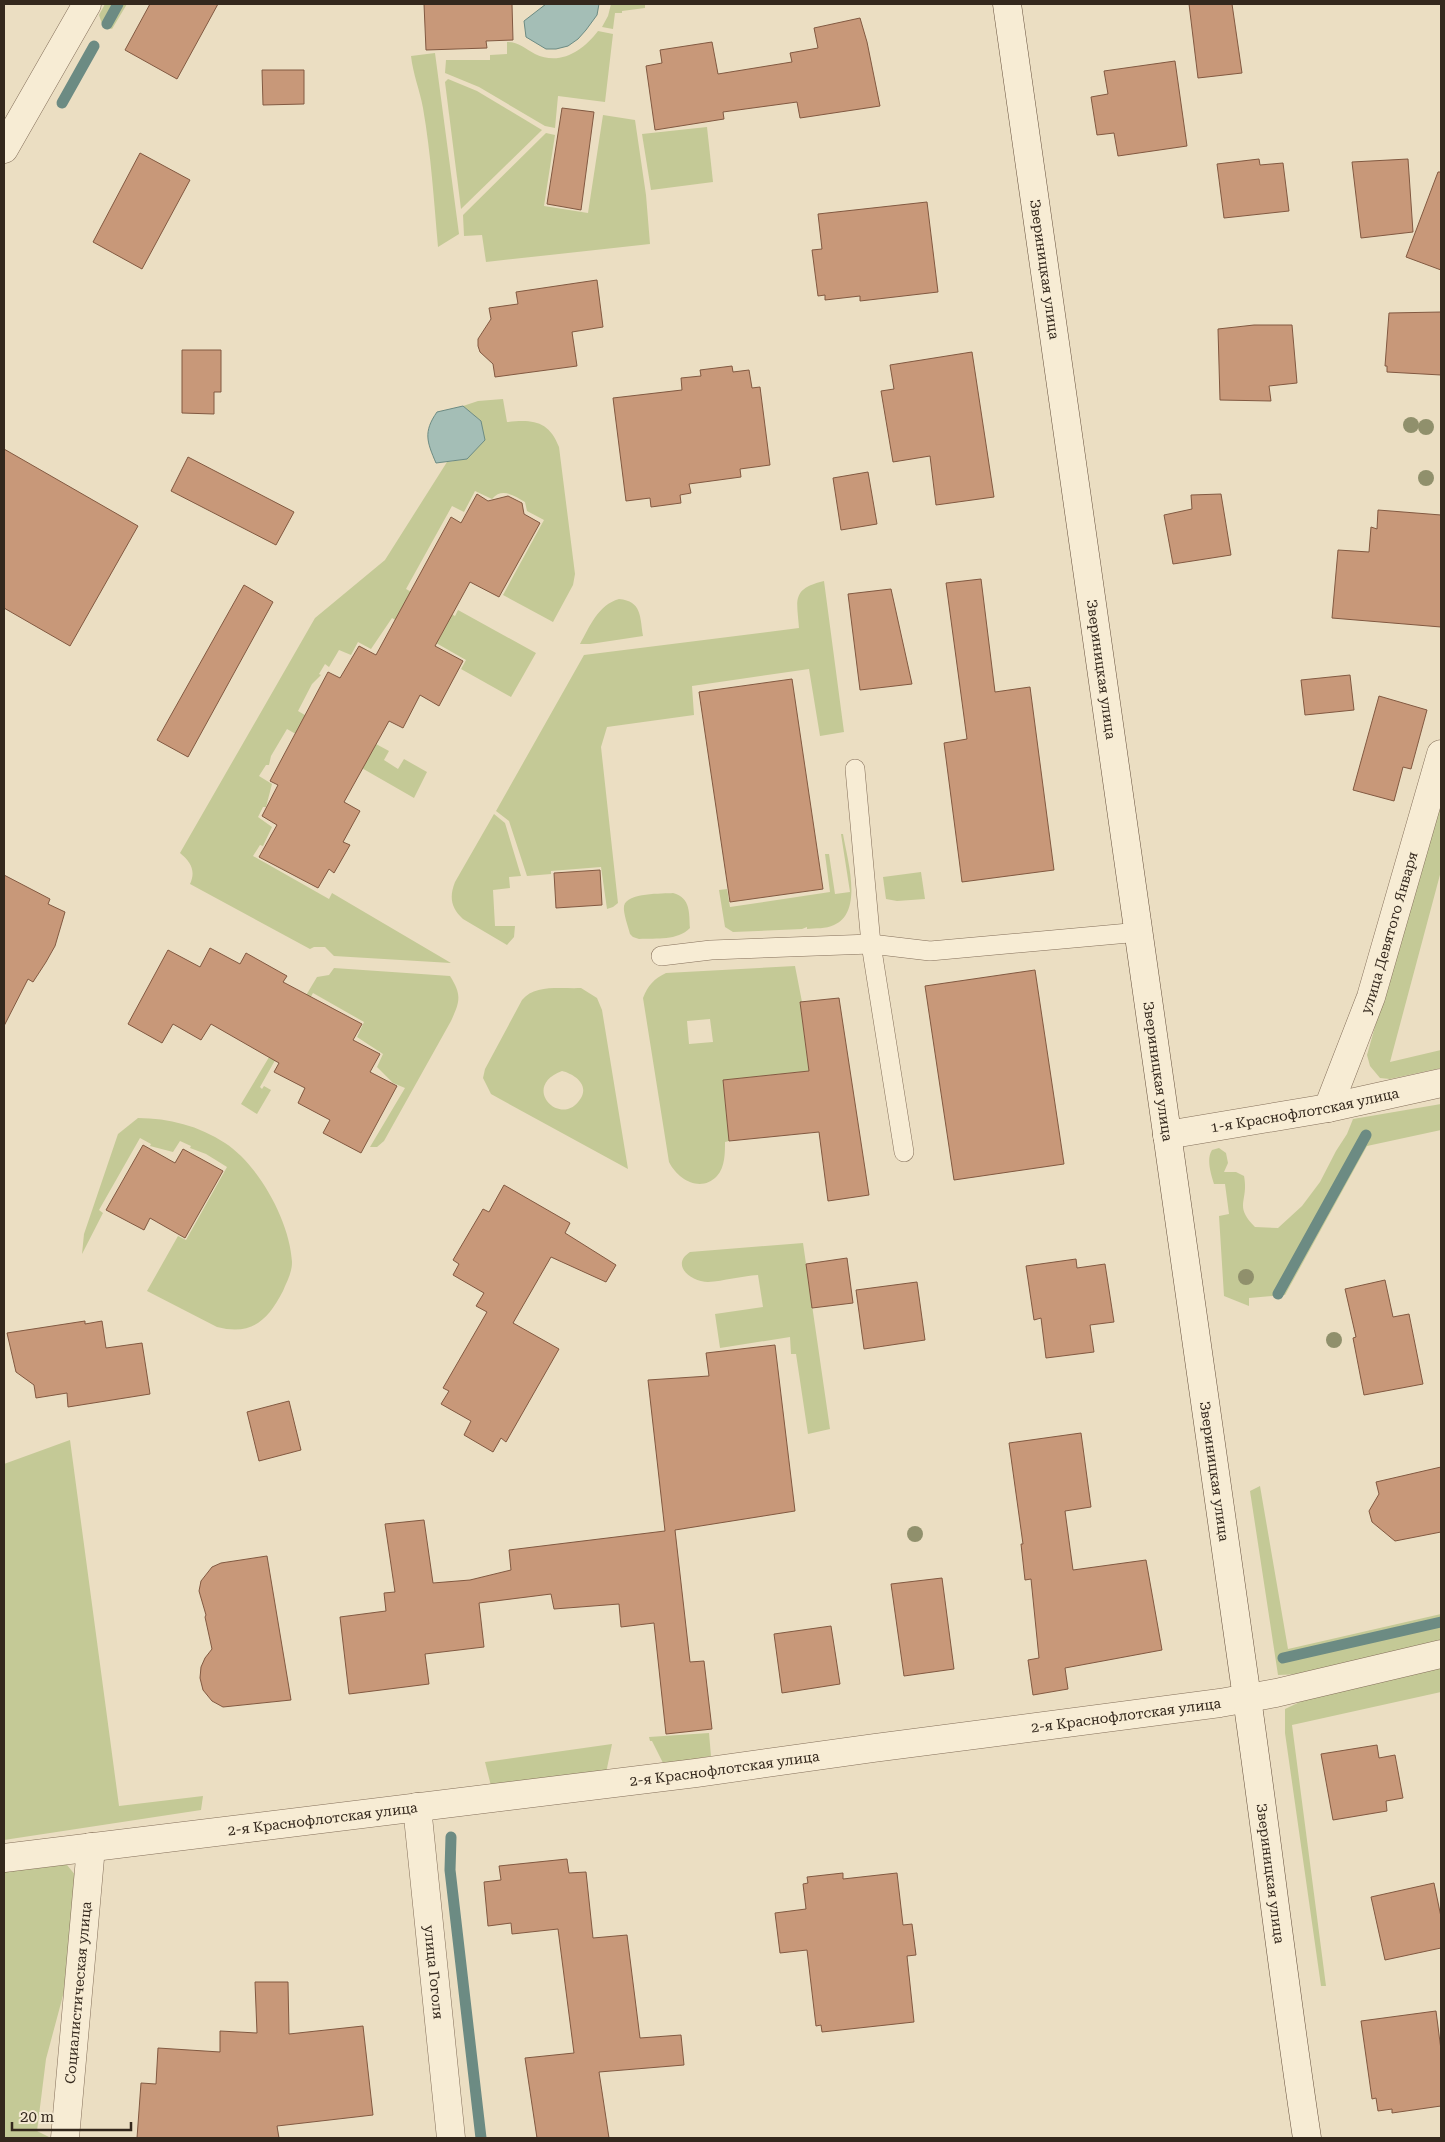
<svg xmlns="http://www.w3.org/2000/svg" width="1445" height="2142" viewBox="0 0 1445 2142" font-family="'Roboto Serif',serif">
  <rect width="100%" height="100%" fill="#ebdec2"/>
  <g fill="#c4c996" fill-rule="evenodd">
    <path d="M 105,4 L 127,4 L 112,29 L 102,24 L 99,15 Z"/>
    <path d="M 611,4 L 645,4 L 645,8 L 622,11 L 622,13 L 615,13 L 613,29 L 602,27 L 608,16 Z"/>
    <path d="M 598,31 L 613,34 L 605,102 L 558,96 L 555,128 L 545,126 L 479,87 L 445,73 L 446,60 L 490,60 L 490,55 L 507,54 L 507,42 C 519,42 524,48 535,54 C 560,66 583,51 598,31 Z"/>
    <path d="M 435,53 L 459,234 L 438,247 C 434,201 431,154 423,108 C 420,91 413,74 411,56 Z"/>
    <path d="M 448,79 L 477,91 L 542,130 L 461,209 L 445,82 Z"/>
    <path d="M 603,115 L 635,120 L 646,195 L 650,244 L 486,262 L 482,235 L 464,236 L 463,215 L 546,133 L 555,135 L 544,206 L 588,213 Z"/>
    <path d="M 707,127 L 713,182 L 651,190 L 642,134 Z"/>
    <path d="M 503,399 L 507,422 C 533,419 549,421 559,447 L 575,574 L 573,585 L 553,622 L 503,595 L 544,520 L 527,511 L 525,502 C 515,496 502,487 492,499 L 475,491 L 464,512 L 452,506 L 406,589 L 455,616 L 458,610 L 536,653 L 511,697 L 461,669 L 466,660 L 392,618 L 371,649 L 358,642 L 351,655 L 339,650 L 329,667 L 325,664 L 319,674 L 321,675 L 312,684 L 298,711 L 370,753 L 376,744 L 389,751 L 384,760 L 398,769 L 404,759 L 427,772 L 414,798 L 360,767 L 359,770 L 287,729 L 271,756 L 269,765 L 266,765 L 259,776 L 272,784 L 266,807 L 263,807 L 258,817 L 272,827 L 263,846 L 260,845 L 253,856 L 329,899 L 332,893 L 451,963 L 334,956 L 325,947 L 314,947 L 310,949 L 190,884 C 196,871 191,862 180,853 L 315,618 L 385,560 L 447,462 L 467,459 L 481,421 L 463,406 L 478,401 Z"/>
    <path d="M 824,581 L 844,732 L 820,736 L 809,669 L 692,686 L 694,715 L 607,727 L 601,747 L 618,903 L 613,907 L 607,909 L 601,867 L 551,871 L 551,874 L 527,876 L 509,821 L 496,811 L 584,655 L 799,628 C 797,600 791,589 824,581 Z"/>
    <path d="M 619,599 C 642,601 640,617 643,636 L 590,644 L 580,644 C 590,626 598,605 619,599 Z"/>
    <path d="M 1441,793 L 1441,871 L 1390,1062 L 1441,1050 L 1441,1068 L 1390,1079 L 1380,1078 L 1370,1066 L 1367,1055 Z"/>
    <path d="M 494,814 L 505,823 L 521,876 L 509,877 L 510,888 L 493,890 L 495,926 L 515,926 L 514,937 L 507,945 L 463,919 C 451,908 449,897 455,882 Z"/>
    <path d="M 841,834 L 843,834 C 847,859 864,912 834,925 C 826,929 815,928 807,929 L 807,927 L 802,929 L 733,932 L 725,927 L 719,890 L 727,889 L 730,907 L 830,892 L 825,854 L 829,854 L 835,894 L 850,892 Z"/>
    <path d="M 921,872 L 925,899 L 897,901 L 886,899 L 883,877 Z"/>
    <path d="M 673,893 C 691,898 689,913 690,928 C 677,941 657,938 639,939 L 633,937 L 630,934 C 628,926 623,913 624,906 C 627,892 663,894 673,893 Z"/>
    <path d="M 795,966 L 802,1002 L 800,1003 L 809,1071 L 723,1080 L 729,1141 L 725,1142 C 725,1153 725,1167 717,1176 C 701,1193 678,1180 669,1162 L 643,998 C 648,985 654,979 666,973 ZM 710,1019 L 713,1042 L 689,1044 L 687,1021 Z"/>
    <path d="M 334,968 L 450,976 C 462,995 460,1001 451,1021 L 384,1141 L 377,1147 L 370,1147 L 405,1088 L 393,1083 L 377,1067 L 383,1054 L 357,1037 L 364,1022 L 313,993 L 260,1087 L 262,1089 L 264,1086 L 271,1090 L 257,1114 L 241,1104 L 317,977 L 329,975 Z"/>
    <path d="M 581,988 L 597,998 L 602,1010 L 628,1169 L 500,1099 L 491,1094 L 483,1078 L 485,1069 L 522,1000 C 535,984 561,989 581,988 ZM 562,1071 C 574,1074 589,1084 581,1098 C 562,1130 519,1087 562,1071 Z"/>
    <path d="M 1441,1104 L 1441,1130 L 1367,1146 L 1285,1295 L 1249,1298 L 1249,1306 L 1224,1296 L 1219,1216 L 1229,1214 L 1225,1184 L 1214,1184 C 1211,1174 1206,1159 1212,1150 L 1219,1148 L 1226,1153 L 1228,1163 L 1224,1172 L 1236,1172 L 1244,1176 C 1249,1202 1233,1205 1255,1227 L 1278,1228 L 1302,1206 L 1320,1182 L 1336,1151 L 1347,1134 L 1353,1119 Z"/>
    <path d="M 138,1118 C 169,1118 199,1126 225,1143 C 259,1165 290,1222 292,1262 C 292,1273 287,1281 283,1291 C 268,1320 252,1336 217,1327 L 147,1291 L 178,1236 L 186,1240 L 227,1167 L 206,1154 L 190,1148 L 191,1146 L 180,1141 L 173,1152 L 150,1146 L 151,1144 L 140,1138 L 99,1210 L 103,1213 L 82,1254 L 84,1234 L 118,1134 Z"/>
    <path d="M 803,1243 L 830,1429 L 808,1434 L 796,1354 L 791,1354 L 790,1337 L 720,1348 L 715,1314 L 763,1307 L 758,1275 C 741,1276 724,1281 708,1282 C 691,1282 670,1265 690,1252 Z"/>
    <path d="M 70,1440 L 119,1806 L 203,1796 L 201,1810 L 4,1840 L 4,1464 Z"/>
    <path d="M 1260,1486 L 1288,1649 L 1441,1614 L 1441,1641 L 1303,1674 L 1278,1675 L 1250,1491 Z"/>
    <path d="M 1441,1666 L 1441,1692 L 1292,1725 L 1326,1986 L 1321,1986 L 1285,1733 L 1285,1709 L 1304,1700 Z"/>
    <path d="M 709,1733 L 711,1756 L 664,1765 L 652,1741 L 650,1741 L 649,1737 Z"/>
    <path d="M 612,1744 L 606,1773 L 491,1786 L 485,1762 Z"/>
    <path d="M 63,1860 L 76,1876 L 65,1988 L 46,2059 L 37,2131 L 51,2138 L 4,2138 L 4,1864 Z"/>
  </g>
  <g fill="#a4beb6" stroke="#6c8b83">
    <path d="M 546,4 L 599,4 L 597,15 L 586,30 L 578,39 L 568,46 L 556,49 L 546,49 L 526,37 L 524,21 Z"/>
    <path d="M 463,406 L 481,421 L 485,440 L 467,459 L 436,463 C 427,442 423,432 437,412 Z"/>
  </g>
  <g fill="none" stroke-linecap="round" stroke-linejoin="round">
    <g stroke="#6c8b83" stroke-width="11">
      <path d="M 107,24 L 118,4"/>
      <path d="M 62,103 L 94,46"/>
      <path d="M 1278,1294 L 1366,1135"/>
      <path d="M 1283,1658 L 1441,1622"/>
      <path d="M 451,1837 L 450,1870 L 481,2138"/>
    </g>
  </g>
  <g fill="#c89879" stroke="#825941">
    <path d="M 150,4 L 218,4 L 177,79 L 125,50 Z"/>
    <path d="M 424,4 L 512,4 L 513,40 L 486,41 L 487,48 L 426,50 Z"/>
    <path d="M 1189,4 L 1232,4 L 1242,73 L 1198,78 Z"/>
    <path d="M 860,18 L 867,42 L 880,106 L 800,118 L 797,102 L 723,112 L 724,119 L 655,130 L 646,66 L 662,63 L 660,50 L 712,42 L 718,74 L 792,62 L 790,53 L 818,48 L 814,28 Z"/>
    <path d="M 1175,61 L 1187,146 L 1118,156 L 1114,133 L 1097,135 L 1091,97 L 1108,94 L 1104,71 Z"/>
    <path d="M 262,70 L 304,70 L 304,104 L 263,105 Z"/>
    <path d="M 562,108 L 594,112 L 581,210 L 547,204 Z"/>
    <path d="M 140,153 L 190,180 L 142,269 L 93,242 Z"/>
    <path d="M 1259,159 L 1260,165 L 1283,163 L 1289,211 L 1224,218 L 1217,164 Z"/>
    <path d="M 1408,159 L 1413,232 L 1361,238 L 1352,162 Z"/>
    <path d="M 1438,172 L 1441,172 L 1441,270 L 1406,257 Z"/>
    <path d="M 927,202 L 938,292 L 860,301 L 860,296 L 825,300 L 825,295 L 818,296 L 812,250 L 822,249 L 818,214 Z"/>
    <path d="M 597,280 L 603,327 L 572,332 L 577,366 L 495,377 L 493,364 L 480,352 L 478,346 L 478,339 L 491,319 L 489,308 L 518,304 L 516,292 Z"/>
    <path d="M 1441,312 L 1441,375 L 1387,372 L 1387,366 L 1385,366 L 1389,313 Z"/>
    <path d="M 1254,325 L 1292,325 L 1297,383 L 1269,386 L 1271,401 L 1220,400 L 1218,329 Z"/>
    <path d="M 182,350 L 221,350 L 221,392 L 214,392 L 214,414 L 182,413 Z"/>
    <path d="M 972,352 L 994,497 L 936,505 L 930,456 L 893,462 L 881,391 L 894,389 L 890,365 Z"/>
    <path d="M 732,366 L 733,372 L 749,370 L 752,388 L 760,387 L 770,465 L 740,469 L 741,477 L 689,484 L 691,493 L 680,495 L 681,503 L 651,507 L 650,498 L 626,501 L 613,398 L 682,390 L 681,378 L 701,376 L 700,370 Z"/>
    <path d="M 4,449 L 138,526 L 70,646 L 4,608 Z"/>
    <path d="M 188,457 L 294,512 L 276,545 L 171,491 Z"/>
    <path d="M 868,472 L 877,524 L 841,530 L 833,478 Z"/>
    <path d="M 477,494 L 488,501 L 508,496 L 522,503 L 524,514 L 540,523 L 499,597 L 470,582 L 435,646 L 463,661 L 439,706 L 420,695 L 403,728 L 389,721 L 344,802 L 360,811 L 343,842 L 350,845 L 334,873 L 329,869 L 318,888 L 259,857 L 277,825 L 262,816 L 278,785 L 270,781 L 328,672 L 340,678 L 359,646 L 376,655 L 451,517 L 461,523 Z"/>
    <path d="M 1221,494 L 1231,555 L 1173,564 L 1164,515 L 1192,509 L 1191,495 Z"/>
    <path d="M 1378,510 L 1441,515 L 1441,627 L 1332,618 L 1338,550 L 1369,552 L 1371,527 L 1377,529 Z"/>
    <path d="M 981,579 L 995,692 L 1030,687 L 1054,870 L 962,882 L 944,743 L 967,739 L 946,583 Z"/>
    <path d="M 244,585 L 273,602 L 188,757 L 157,740 Z"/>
    <path d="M 891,589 L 912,684 L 860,690 L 848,594 Z"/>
    <path d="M 1350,675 L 1354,710 L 1305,715 L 1301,680 Z"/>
    <path d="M 792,679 L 823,889 L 730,902 L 699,692 Z"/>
    <path d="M 1379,696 L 1427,710 L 1411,769 L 1403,767 L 1394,801 L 1353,790 Z"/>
    <path d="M 600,870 L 602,905 L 556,908 L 554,873 Z"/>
    <path d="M 4,875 L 50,899 L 48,904 L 65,912 L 55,946 L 46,962 L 33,982 L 28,979 L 4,1026 Z"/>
    <path d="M 210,948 L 240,964 L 246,953 L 287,976 L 283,982 L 362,1024 L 353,1040 L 380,1054 L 370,1072 L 397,1086 L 361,1153 L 323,1133 L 330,1120 L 298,1103 L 305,1088 L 274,1072 L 279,1063 L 211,1024 L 201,1040 L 173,1024 L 162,1043 L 128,1024 L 168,950 L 200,967 Z"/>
    <path d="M 1035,970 L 1064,1164 L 954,1180 L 925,986 Z"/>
    <path d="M 839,998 L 869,1195 L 828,1201 L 819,1132 L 729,1141 L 723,1080 L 809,1071 L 800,1002 Z"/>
    <path d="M 143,1145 L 175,1163 L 183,1149 L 223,1171 L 185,1238 L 150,1218 L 144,1230 L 106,1210 Z"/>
    <path d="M 504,1185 L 570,1223 L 565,1233 L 616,1265 L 606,1282 L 551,1257 L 513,1323 L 559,1349 L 506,1442 L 501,1438 L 493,1452 L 464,1435 L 471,1421 L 441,1404 L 449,1391 L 443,1388 L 487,1312 L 476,1306 L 484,1293 L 453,1275 L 459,1264 L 453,1260 L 483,1209 L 489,1212 Z"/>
    <path d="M 847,1258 L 853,1303 L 812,1308 L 806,1264 Z"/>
    <path d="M 1076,1259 L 1077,1268 L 1105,1264 L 1114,1322 L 1090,1325 L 1094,1352 L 1046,1358 L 1041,1318 L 1034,1320 L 1026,1266 Z"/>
    <path d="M 1385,1280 L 1393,1317 L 1409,1314 L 1423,1384 L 1364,1395 L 1353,1338 L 1356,1337 L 1345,1289 Z"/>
    <path d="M 917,1282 L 925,1340 L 864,1349 L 856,1290 Z"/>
    <path d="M 85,1321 L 85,1324 L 102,1321 L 106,1348 L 142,1343 L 150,1394 L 68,1407 L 67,1393 L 36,1398 L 34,1385 L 16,1372 L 7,1333 Z"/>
    <path d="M 775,1345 L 795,1511 L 675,1530 L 690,1662 L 704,1661 L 712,1729 L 666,1734 L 654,1623 L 621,1627 L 619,1604 L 554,1609 L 551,1594 L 479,1603 L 484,1647 L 425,1654 L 429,1684 L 349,1694 L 340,1617 L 386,1611 L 384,1593 L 395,1592 L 385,1524 L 424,1520 L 433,1583 L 470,1580 L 511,1570 L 509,1550 L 665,1531 L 648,1380 L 709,1376 L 706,1353 Z"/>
    <path d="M 289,1401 L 301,1450 L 259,1461 L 247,1412 Z"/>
    <path d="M 1081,1433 L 1091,1507 L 1065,1511 L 1073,1570 L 1146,1560 L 1162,1650 L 1065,1668 L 1068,1689 L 1033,1695 L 1028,1660 L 1039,1658 L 1031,1579 L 1025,1580 L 1021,1544 L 1023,1544 L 1009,1443 Z"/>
    <path d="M 1441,1467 L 1441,1532 L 1395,1541 L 1372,1522 L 1369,1511 L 1379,1494 L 1376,1482 Z"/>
    <path d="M 267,1556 L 291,1700 L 223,1707 L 212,1701 L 203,1690 L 200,1678 L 201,1667 L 205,1658 L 212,1649 L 205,1617 L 206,1615 L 199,1591 L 201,1581 L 212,1567 L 221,1563 Z"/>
    <path d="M 942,1578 L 954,1669 L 904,1676 L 891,1584 Z"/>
    <path d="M 831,1626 L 840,1684 L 782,1693 L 774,1634 Z"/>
    <path d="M 1377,1745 L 1379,1758 L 1395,1755 L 1403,1798 L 1386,1801 L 1387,1811 L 1333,1820 L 1321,1754 Z"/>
    <path d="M 567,1859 L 569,1873 L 586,1872 L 593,1938 L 627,1935 L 640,2038 L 681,2035 L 684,2065 L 599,2072 L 609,2138 L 537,2138 L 525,2058 L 574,2053 L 558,1929 L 512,1934 L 511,1923 L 488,1926 L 484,1882 L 501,1880 L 499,1866 Z"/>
    <path d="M 843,1873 L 843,1879 L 897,1873 L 903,1925 L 912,1924 L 916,1955 L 907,1956 L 914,2022 L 822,2032 L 821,2025 L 816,2026 L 807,1950 L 780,1953 L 775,1913 L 806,1909 L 803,1884 L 808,1883 L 807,1877 Z"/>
    <path d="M 1434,1883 L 1441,1917 L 1441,1948 L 1385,1960 L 1371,1897 Z"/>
    <path d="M 255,1982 L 288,1982 L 289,2034 L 363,2026 L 373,2115 L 277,2126 L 279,2138 L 137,2138 L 141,2083 L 156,2084 L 158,2048 L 220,2052 L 220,2031 L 257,2033 Z"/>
    <path d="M 1436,2011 L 1441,2050 L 1441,2106 L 1392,2113 L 1392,2109 L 1378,2111 L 1376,2098 L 1372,2099 L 1361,2021 Z"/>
  </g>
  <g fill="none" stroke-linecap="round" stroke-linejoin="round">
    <defs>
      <g id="lane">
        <path d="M 855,769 L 871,944 L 904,1152"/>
        <path d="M 661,956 L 711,950 L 871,944 L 930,951 L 1140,932"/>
      </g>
      <g id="street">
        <path d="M 4,149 L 87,4"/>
        <path id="s1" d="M 1328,1108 L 1371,997 L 1441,754"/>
        <path id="s2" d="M 1167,1135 L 1328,1108 L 1441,1083"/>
        <path id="s3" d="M 417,1807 L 451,2138"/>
        <path id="s4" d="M 4,1858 L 696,1773 L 874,1748 L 1220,1703 L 1276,1693 L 1441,1654"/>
        <path id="s5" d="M 65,2138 L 91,1847"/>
      </g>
      <g id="secondary">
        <path id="s6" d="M 1007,4 C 1087,561 1164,1119 1244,1677 C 1266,1830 1284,1985 1307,2138"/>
      </g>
    </defs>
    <use href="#lane" stroke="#846f5a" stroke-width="20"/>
    <use href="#street" stroke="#846f5a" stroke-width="29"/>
    <use href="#secondary" stroke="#66503d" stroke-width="29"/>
    <use href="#lane" stroke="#f7ecd4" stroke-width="19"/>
    <use href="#street" stroke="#f7ecd4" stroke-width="28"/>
    <use href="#secondary" stroke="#f7ecd4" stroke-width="28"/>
  </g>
  <g fill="#90906c">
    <circle cx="1411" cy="425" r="8"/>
    <circle cx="1426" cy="427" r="8"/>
    <circle cx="1426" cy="478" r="8"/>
    <circle cx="1246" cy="1277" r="8"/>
    <circle cx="1334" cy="1340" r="8"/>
    <circle cx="915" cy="1534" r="8"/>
  </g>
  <g text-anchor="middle" stroke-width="4.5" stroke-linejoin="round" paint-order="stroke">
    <g font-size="14" fill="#34281d" stroke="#f3e8d1">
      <text dy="5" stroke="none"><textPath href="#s6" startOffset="268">Звериницкая улица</textPath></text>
      <text dy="5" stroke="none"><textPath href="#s6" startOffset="672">Звериницкая улица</textPath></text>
      <text dy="5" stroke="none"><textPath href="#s1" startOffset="186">улица Девятого Января</textPath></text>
      <text dy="5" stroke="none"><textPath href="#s6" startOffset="1078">Звериницкая улица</textPath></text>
      <text dy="5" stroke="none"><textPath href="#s2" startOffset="140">1-я Краснофлотская улица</textPath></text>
      <text dy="5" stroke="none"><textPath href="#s6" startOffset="1482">Звериницкая улица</textPath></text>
      <text dy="5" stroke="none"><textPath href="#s4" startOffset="1131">2-я Краснофлотская улица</textPath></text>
      <text dy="5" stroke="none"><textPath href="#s4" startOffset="726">2-я Краснофлотская улица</textPath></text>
      <text dy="5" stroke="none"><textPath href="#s4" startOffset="321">2-я Краснофлотская улица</textPath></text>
      <text dy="5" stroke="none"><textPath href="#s6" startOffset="1888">Звериницкая улица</textPath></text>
      <text dy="5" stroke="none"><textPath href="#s3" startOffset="166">улица Гоголя</textPath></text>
      <text dy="5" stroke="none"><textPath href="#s5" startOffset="146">Социалистическая улица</textPath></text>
    </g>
  </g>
  <rect width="1445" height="2142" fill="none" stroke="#34281d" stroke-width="10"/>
  <path d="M12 2122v8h119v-8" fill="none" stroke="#34281d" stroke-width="2.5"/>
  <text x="20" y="2122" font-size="15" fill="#34281d" stroke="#f3e8d1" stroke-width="4" paint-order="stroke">20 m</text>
</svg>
